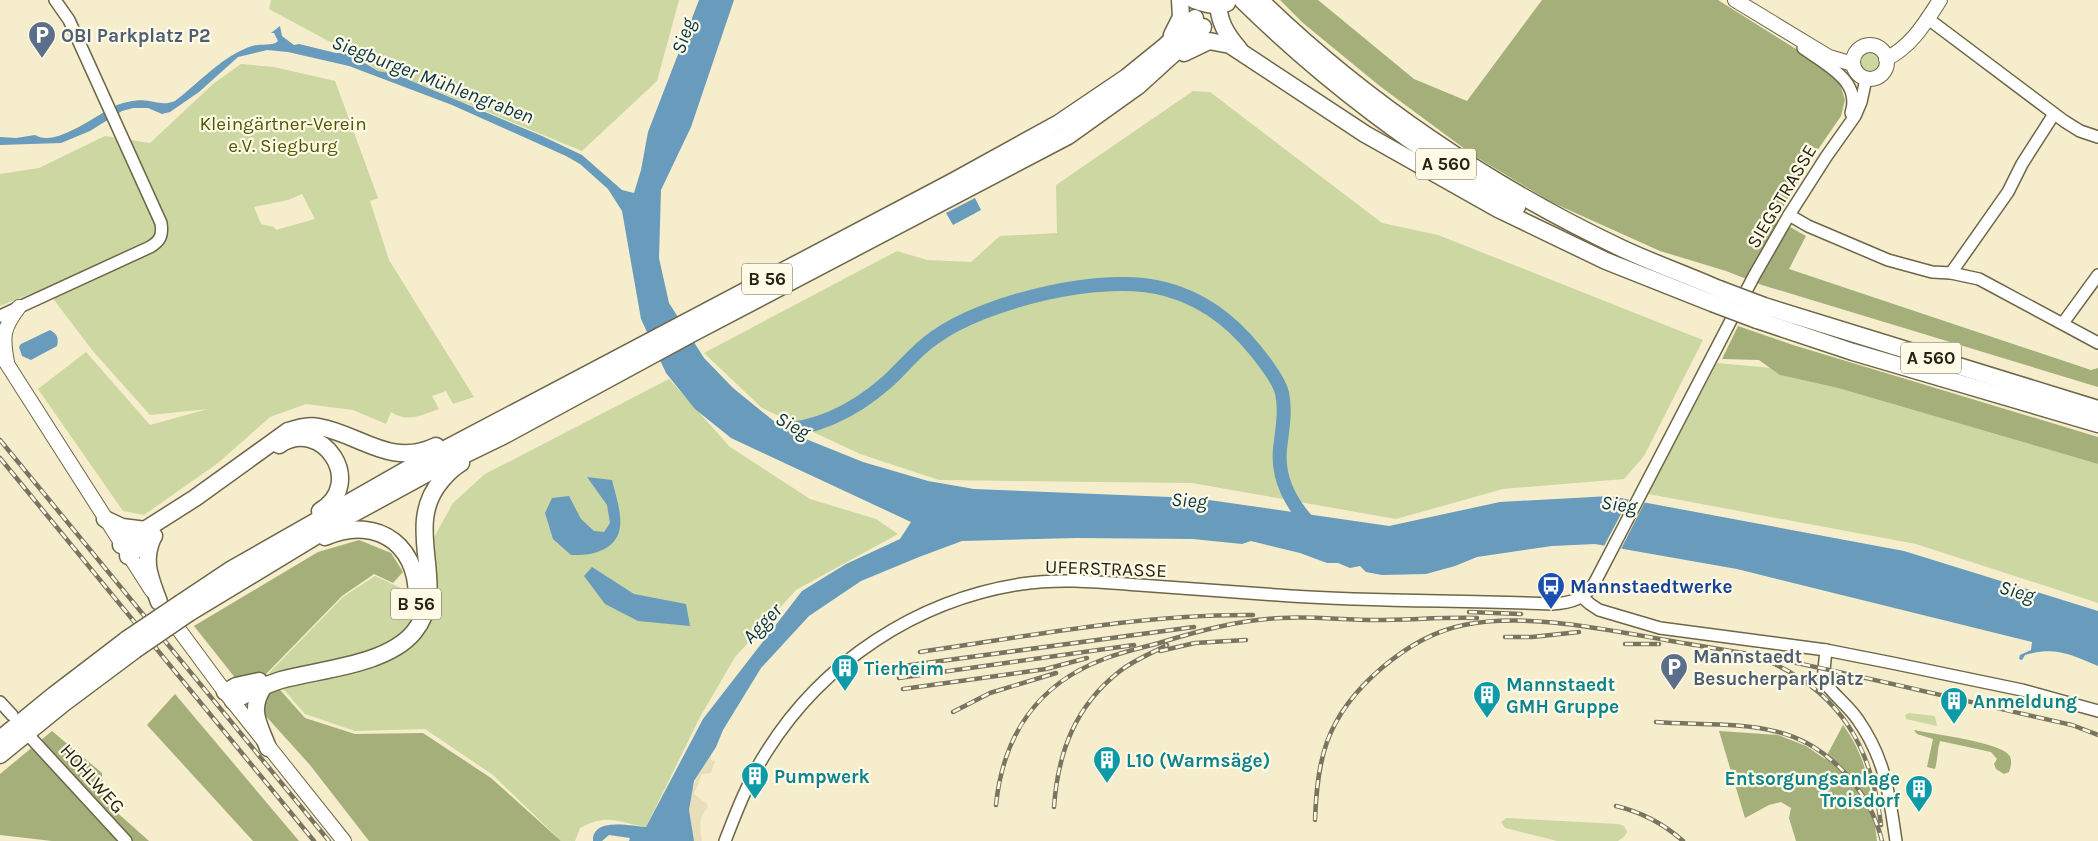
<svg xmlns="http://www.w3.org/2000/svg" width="2098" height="841" viewBox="0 0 2098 841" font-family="Karla,sans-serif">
  <rect width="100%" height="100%" fill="#f5edcb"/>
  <g fill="#ccd7a2" fill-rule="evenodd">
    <path d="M 271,0 L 679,0 L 657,81 L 582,151 L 395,74 L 378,71 L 360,58 L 269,9 Z"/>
    <circle cx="1869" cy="62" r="12"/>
    <path d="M 241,64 L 274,67 L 335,81 L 378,198 L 370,201 L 389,260 L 474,397 L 453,404 L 446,391 L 432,396 L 439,409 C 421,415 408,423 391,412 L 386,424 L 353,410 L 306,404 L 270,417 L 218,463 L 144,515 L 123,511 L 38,389 L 86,352 L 150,425 L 208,409 L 150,415 L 92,350 L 45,288 L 0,306 L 0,174 L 39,168 L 105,136 L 150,143 L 213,84 ZM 302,194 L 315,219 L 276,230 L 274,227 L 261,224 L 254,207 L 288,200 Z"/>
    <path d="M 1193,91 L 1210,92 L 1382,223 L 1438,235 L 1703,340 L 1644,456 L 1624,479 L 1503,489 L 1396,519 L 1192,483 L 939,480 L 860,454 L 762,408 L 704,353 L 897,251 L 927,260 L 971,262 L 1000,236 L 1057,233 L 1056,185 Z"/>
    <path d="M 1717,363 L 1772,368 L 1780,375 L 1838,388 L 2098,464 L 2098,603 L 1916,544 L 1648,494 Z"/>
    <path d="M 669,379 L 730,447 L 810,499 L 876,519 L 898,534 L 796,590 L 735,657 L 700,717 L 646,827 C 618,822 607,813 580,828 L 575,841 L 561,841 L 493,775 L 425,729 L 355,731 L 305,714 L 269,673 L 343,597 L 375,576 L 405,590 L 453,503 L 485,474 Z"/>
    <path d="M 1909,713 L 1935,716 L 1937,726 L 1906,719 L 1905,715 Z"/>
    <path d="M 1506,818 L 1618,824 L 1624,826 L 1627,832 L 1624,837 L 1618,841 L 1557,841 L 1505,828 L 1501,822 Z"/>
  </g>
  <g fill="#a4af7a">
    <path d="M 1280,0 L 1318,0 L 1414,79 L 1467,101 L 1542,0 L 1718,0 L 1815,61 L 1840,84 L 1845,100 L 1841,116 L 1808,164 L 1776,219 L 1806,236 L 1789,269 L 2091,370 L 2098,368 L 2098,387 L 1762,285 L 1726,271 L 1660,251 L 1551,202 L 1473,155 L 1381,87 L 1303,23 Z"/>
    <path d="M 1738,326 L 1793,345 L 2098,437 L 2098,464 L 1838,388 L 1780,375 L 1759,360 L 1722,359 Z"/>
    <path d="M 359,540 L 391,553 L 403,572 L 393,583 L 374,574 L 342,596 L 266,674 L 305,718 L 355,734 L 423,733 L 491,778 L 561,841 L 369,841 L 310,765 L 264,714 L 194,626 L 318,552 Z"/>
    <path d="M 175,694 L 299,841 L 253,841 L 147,725 Z"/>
    <path d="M 1843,725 C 1871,764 1871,796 1877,841 L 1796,841 L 1789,818 L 1791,808 L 1781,802 L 1769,805 L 1745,818 L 1719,731 L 1778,735 L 1806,746 L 1825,759 Z"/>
    <path d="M 1914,730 C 1933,734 1997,742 2008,754 C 2013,759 2011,766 2009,772 L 2004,774 L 1996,769 L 1994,764 L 1997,759 L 1991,752 L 1940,741 C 1937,751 1938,759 1935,769 L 1927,767 L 1933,739 L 1917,734 Z"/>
    <path d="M 52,731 L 102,773 L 103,800 L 149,841 L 52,841 L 0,835 L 0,774 Z"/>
  </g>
  <path fill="#e8deba" d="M 711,754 L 711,760 L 715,761 L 711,773 L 702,774 L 694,794 L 707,804 L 708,807 C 698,818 700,827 702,841 L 694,841 C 682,808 692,781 711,754 Z"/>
  <g fill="#689bbc">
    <path d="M 699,0 L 734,0 L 691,127 L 661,190 L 659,258 L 669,303 L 704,358 L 733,388 L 786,431 L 863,462 L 928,481 L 974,489 L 1195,498 L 1389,526 L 1500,502 L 1610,496 L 1904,551 L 2098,611 L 2098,666 C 2070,654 2055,646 2025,655 L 2022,660 L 2019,659 L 2020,655 L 2031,650 L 2032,642 L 1737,569 L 1595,544 L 1552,546 L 1477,557 L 1455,566 L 1426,574 L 1382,575 L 1366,572 L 1360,566 L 1350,568 L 1338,563 L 1327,563 L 1300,553 L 1251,541 L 1242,544 L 1193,539 L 1077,538 L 962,541 L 919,557 L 861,581 L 809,616 L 761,668 L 723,730 L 716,747 L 694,781 L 689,810 L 694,841 L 629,841 L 630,838 L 609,835 L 602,841 L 593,841 C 592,817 631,826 646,827 L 703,719 L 802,591 L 846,564 L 900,539 L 911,522 L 731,438 L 695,409 L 666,373 L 641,319 L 622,211 L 608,189 L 580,164 L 566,156 L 452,105 L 349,66 L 288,52 L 267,50 L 238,57 L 199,92 L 170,112 L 162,114 L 148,108 L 133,108 L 122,111 L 90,131 L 61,143 L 0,145 L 0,137 L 16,138 L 35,135 C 55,148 96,115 115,106 C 124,102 139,99 149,101 C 159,103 165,105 175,101 C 199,83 222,56 252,46 C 260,43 272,47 278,41 L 274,33 L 271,33 L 280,26 L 282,36 L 294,45 L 299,44 L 336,53 L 348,53 L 378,71 L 395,74 L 542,136 L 582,155 L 622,190 L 634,193 L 641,170 L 648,132 Z"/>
    <path d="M 975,198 L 981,210 L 953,225 L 946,213 Z"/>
    <path d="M 50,330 C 57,334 59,338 57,346 L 31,360 L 22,356 L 19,347 L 21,344 Z"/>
    <path d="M 587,477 L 612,480 C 619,509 633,542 594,553 C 587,555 578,555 571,555 L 553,539 L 545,513 L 552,498 L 569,496 L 581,519 L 594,531 L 604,532 L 610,523 L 607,505 Z"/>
    <path d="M 592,567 L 634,594 L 686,604 L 690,626 L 638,621 L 605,604 L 584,576 Z"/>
  </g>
  <path fill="#f5edcb" d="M 1630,497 L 1646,500 L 1620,551 L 1603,548 Z"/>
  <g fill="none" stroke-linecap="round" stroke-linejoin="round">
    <path stroke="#689bbc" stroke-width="14" d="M 768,429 C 812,433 854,411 887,382 C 903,368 916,350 934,338 C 985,301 1104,272 1165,289 C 1210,301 1241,329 1268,367 C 1273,374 1280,384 1282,393 C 1286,411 1282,431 1280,449 C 1277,479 1292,506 1313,527"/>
    <defs>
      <g id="minor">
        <path d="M 1927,18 L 2064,121 L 2080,131 L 2098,137"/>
        <path d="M 1803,48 C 1825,64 1862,81 1851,113"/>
        <path d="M 1789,215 L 1808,226 L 1888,260 L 1932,272 L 1951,273 L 1979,279 L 2098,343"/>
        <path d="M 1951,273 L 2008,192 L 2022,164 L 2054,114"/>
        <path d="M 0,316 L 150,247 C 160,241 163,236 161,223 L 69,20 L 55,0"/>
        <path d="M 2063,323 L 2098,275"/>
        <path d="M 1582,597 L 1590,604 L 1599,610 L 1660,628 L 1826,650 L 1892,663 L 2022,690 L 2098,711"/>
        <path d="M 1826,650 L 1823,680 C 1833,695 1848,705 1858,720 C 1886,760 1889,795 1896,841"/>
        <path d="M 0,702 L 12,715"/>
        <path d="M 32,739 L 126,841"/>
        <path d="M 725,841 C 737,810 749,779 767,751 C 823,662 917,600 1021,584 C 1060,578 1100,582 1139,585 C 1190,589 1240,592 1291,596 C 1378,602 1465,600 1552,604 C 1571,603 1585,599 1595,582 L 1754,276 L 1789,215 L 1826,157 L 1855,116 L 1861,102 L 1866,79"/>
      </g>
      <g id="major">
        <path d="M 1735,0 L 1829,57 L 1853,64"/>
        <circle cx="1870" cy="62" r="17"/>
        <path d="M 1886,59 C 1912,46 1925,23 1940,0"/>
        <path d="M 0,353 L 152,591"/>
        <path d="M 7,362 C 2,336 3,328 19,307"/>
        <path d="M 168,615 L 225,692 L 344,841"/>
      </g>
      <g id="highway">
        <path d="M 1194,0 C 1206,4 1214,7 1227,3"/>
        <path d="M 1218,0 C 1218,21 1226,34 1239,49"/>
        <path d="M 1242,0 C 1321,78 1420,154 1517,207"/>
        <path d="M 1260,0 C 1364,101 1490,186 1621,248 C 1653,263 1687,275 1719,289"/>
        <path d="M 1172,35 L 1181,17 L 1180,0"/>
        <path d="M 1184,53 L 1209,41 L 1230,45 L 1365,134 L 1498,209 L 1606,261 L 1712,303"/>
        <path d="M 1764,306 L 2098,409"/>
        <path d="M 1757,320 L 1853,352 L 2098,424"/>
        <path d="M 279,445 C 322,416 367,483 320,511"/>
        <path d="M 105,519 L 122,527 L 146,530"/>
        <path d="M 153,537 C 142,562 150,577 159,602"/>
        <path d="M 325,537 C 380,513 423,549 416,607"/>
        <path d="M 121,545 L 195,498 L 288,431 C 298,428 308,425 319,427 C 360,434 390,468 436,446"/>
        <path d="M 128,556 L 154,536"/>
        <path d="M 181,603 L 232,569 L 413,466 L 952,182 L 1059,123 L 1127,77 L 1164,47 L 1195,18"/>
        <path d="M 189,613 L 349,516 L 437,468 L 503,436 L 693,333 L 1068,136 L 1138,86 L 1203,27"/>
        <path d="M 264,686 C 248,711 259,723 268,748"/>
        <path d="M 225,692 L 236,686 L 259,681"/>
        <path d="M 233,701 C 249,693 264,685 281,680 C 321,669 387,665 414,632 C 451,587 401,528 441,481 C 448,473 452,468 461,463"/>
        <path d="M 0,739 L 54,695 L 126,640"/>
        <path d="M 0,755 L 64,703 L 135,650"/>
      </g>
    </defs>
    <use href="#minor" stroke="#6d6648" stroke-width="14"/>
    <use href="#major" stroke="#6d6648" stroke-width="16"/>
    <use href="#highway" stroke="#6d6648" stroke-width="19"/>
    <use href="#minor" stroke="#fff" stroke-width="11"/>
    <use href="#major" stroke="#fff" stroke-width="14"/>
    <use href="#highway" stroke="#fff" stroke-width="16"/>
    <defs>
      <g id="rail">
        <path d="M 0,440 L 329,841"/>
        <path d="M 0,458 L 314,841"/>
        <path d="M 1469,612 L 1521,614"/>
        <path d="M 1505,637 L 1532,637 L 1579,632"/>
        <path d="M 1625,644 L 1659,644"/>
        <path d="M 1160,651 L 1195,643 L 1246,640"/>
        <path d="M 920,652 C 1030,636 1141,614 1253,615"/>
        <path d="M 1768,661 C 1841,693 1872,748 1881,825"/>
        <path d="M 896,667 L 1194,627"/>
        <path d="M 899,678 L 1134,645"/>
        <path d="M 903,689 L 1046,669 L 1087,658"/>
        <path d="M 953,712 L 990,693 L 1056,673"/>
        <path d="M 1656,722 C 1695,725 1740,722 1778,732 C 1829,745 1870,791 1882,841"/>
        <path d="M 996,805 C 1003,736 1037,684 1104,659 C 1122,652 1141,648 1159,643 C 1198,631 1239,620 1281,618 C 1312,616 1343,620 1375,620 C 1409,620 1443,617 1477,618"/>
        <path d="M 1616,806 C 1641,812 1664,824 1683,841"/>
        <path d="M 1054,807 C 1058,752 1075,706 1120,671 C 1134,660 1152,653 1167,645"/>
        <path d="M 1315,820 C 1316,794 1318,767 1327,742 C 1346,689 1409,636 1464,625 C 1532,611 1621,633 1689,644 C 1717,649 1745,653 1772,658 C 1873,678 1972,703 2072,725 L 2098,735"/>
      </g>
    </defs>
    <use href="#rail" stroke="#79745f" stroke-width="4.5"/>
    <use href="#rail" stroke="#fefae5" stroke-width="2.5" stroke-dasharray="8" stroke-linecap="butt"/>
    <defs>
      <g id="highway-bridge">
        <path d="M 1719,289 L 1764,306"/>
        <path d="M 1712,303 L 1757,320"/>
        <path d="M 126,640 L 181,603"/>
        <path d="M 135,650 L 189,613"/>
      </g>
    </defs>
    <use href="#highway-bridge" stroke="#6d6648" stroke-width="19" stroke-linecap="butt"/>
    <use href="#highway-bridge" stroke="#fff" stroke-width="16"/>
  </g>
  <defs>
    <symbol id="parking-pin" viewBox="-11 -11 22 30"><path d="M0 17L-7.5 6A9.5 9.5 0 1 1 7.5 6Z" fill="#5c6f8a" stroke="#fefae5"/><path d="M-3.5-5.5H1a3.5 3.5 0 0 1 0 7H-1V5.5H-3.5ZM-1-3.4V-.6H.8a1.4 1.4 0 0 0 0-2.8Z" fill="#fff"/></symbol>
    <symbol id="bus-pin" viewBox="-11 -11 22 30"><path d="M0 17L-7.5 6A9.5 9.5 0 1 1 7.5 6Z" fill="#1a4fb4" stroke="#fefae5"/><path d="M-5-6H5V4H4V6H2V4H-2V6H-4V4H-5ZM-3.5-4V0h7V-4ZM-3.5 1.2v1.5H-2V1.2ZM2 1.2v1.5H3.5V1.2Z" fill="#fff"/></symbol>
    <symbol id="building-pin" viewBox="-11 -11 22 30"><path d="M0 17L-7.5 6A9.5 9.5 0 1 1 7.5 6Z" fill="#0f9aa8" stroke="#fefae5"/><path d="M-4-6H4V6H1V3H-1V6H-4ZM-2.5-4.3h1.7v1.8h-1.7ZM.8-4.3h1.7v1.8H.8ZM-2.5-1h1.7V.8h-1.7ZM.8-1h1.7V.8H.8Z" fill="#fff"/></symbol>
  </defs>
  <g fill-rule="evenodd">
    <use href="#parking-pin" x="26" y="19" width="32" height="43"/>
    <use href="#bus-pin" x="1535" y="570" width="32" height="43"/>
    <use href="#parking-pin" x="1658" y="651" width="32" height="43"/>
    <use href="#building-pin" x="829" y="652" width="32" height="43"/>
    <use href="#building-pin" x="1471" y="679" width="32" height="43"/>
    <use href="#building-pin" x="1938" y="685" width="32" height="43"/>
    <use href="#building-pin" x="1091" y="744" width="32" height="43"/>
    <use href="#building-pin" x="739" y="760" width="32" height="43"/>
    <use href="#building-pin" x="1903" y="773" width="32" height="43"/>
  </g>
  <g text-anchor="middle" stroke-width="4.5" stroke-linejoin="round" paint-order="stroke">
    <g fill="#fefae5" stroke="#676454" stroke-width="1">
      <rect x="1416" y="148.5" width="60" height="31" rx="4"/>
      <rect x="742" y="263.5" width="50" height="31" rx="4"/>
      <rect x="1901" y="342.5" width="60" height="31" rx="4"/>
      <rect x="391" y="588.5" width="50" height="31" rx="4"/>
    </g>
    <g font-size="18" font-weight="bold" fill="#262316">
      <text x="1446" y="170">A 560</text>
      <text x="767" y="285">B 56</text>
      <text x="1931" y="364">A 560</text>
      <text x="416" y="610">B 56</text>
    </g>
    <g font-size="19" font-weight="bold" fill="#4e5e75" stroke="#fefae5" text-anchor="start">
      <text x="61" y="42">OBI Parkplatz P2</text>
      <text x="1693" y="663">Mannstaedt<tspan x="1693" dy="22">Besucherparkplatz</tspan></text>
    </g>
    <g font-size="19" fill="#4e5900" stroke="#fefae5">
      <text x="283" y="130">Kleingärtner-Verein<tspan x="283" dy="22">e.V. Siegburg</tspan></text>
    </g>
    <g font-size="19" fill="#262316" stroke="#fefae5">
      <text transform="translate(1781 196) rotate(-59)" y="7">SIEGSTRASSE</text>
      <text transform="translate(1106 568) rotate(2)" y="7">UFERSTRASSE</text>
      <text transform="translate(93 778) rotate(48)" y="7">HOHLWEG</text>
    </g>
    <g font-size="19" font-weight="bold" fill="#164399" stroke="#fefae5" text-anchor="start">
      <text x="1570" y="593">Mannstaedtwerke</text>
    </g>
    <g font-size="19" font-weight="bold" fill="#0d838f" stroke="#fefae5" text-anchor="start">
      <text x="864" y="675">Tierheim</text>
      <text x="1506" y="691">Mannstaedt<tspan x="1506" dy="22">GMH Gruppe</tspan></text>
      <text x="1973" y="708">Anmeldung</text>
      <text x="1126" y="767">L10 (Warmsäge)</text>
      <text x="774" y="783">Pumpwerk</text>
      <text x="1900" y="785" text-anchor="end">Entsorgungsanlage<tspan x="1900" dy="22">Troisdorf</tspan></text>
    </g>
    <g font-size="20" font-style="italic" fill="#08344b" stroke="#fefae5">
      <text transform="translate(683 36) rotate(-71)" y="7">Sieg</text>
      <text transform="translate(433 79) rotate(21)" y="7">Siegburger Mühlengraben</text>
      <text transform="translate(793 425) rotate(29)" y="7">Sieg</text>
      <text transform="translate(1189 500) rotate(4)" y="7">Sieg</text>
      <text transform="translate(1619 504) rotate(8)" y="7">Sieg</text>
      <text transform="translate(2017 591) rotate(16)" y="7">Sieg</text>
      <text transform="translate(762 623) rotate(-46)" y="7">Agger</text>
    </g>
  </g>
</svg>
